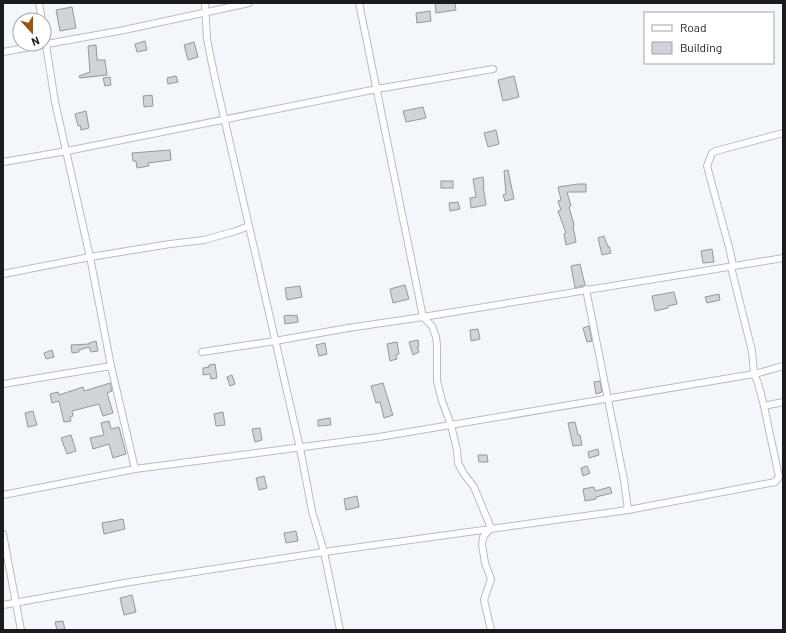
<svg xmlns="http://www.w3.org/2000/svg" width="786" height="633" viewBox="0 0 786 633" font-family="Barlow,sans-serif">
  <rect width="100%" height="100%" fill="#f3f6fb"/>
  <g fill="#d0d3d7" stroke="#94979b">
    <path d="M 435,3 L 455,3 L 456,10 L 436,13 Z"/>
    <path d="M 72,7 L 76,28 L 60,31 L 56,10 Z"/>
    <path d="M 430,11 L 431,21 L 417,23 L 416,13 Z"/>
    <path d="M 145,41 L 147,50 L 137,52 L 135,44 Z"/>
    <path d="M 194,42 L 198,57 L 188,60 L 184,45 Z"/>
    <path d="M 96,45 L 97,60 L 105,60 L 107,75 L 80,78 L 79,76 L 90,72 L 88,46 Z"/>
    <path d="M 176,76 L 178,82 L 168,84 L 167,78 Z"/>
    <path d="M 514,76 L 519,97 L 503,101 L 498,80 Z"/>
    <path d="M 110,77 L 111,85 L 105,86 L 103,78 Z"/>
    <path d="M 152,95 L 153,106 L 144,107 L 143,96 Z"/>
    <path d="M 423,107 L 426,118 L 406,122 L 403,111 Z"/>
    <path d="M 86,111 L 89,128 L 81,130 L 80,125 L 78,126 L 75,114 Z"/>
    <path d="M 496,130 L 499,144 L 488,147 L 484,133 Z"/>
    <path d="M 170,150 L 171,160 L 148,163 L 149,166 L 137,168 L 136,161 L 133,161 L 132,153 Z"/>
    <path d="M 508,170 L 514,199 L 505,201 L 503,195 L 506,194 L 504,171 Z"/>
    <path d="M 483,177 L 484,185 L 483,185 L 486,205 L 471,208 L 470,198 L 476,197 L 473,179 Z"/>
    <rect x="441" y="181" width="12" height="7"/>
    <path d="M 578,184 L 586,184 L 586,192 L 567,192 L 571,206 L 569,207 L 574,225 L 573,226 L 576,242 L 566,245 L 564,234 L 566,233 L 558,211 L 561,210 L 558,201 L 561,200 L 558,187 Z"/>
    <path d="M 458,202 L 460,209 L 450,211 L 449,203 Z"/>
    <path d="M 604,236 L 608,247 L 609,246 L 611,253 L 602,255 L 598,238 Z"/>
    <path d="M 712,249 L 714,262 L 703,263 L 701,251 Z"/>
    <path d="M 580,264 L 585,285 L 575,288 L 571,266 Z"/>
    <path d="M 405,285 L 409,299 L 393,303 L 390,289 Z"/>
    <path d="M 300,286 L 302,297 L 287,300 L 285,288 Z"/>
    <path d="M 674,292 L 677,304 L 668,306 L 668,308 L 655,311 L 652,296 Z"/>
    <path d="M 719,294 L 720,300 L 707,303 L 705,297 Z"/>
    <path d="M 291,315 L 292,316 L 297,315 L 298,322 L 285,324 L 284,316 Z"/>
    <path d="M 589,326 L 592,341 L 587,342 L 583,328 Z"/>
    <path d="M 478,329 L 480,339 L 471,341 L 470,330 Z"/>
    <path d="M 418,340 L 419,347 L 417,347 L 419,352 L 413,355 L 409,342 Z"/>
    <path d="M 96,341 L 98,351 L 91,352 L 89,347 L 79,350 L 79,352 L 72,353 L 71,345 L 89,344 L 89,343 Z"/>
    <path d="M 397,342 L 399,354 L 396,355 L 397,359 L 390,361 L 387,344 Z"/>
    <path d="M 325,343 L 327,354 L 319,356 L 316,345 Z"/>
    <path d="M 52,350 L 54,357 L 46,359 L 44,353 Z"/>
    <path d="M 215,364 L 217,378 L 211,379 L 210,374 L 203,375 L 203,368 L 209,367 L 209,365 Z"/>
    <path d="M 232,375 L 235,384 L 230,386 L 227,377 Z"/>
    <path d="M 600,381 L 602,392 L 596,394 L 594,382 Z"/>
    <path d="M 110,383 L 112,391 L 107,393 L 113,413 L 103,416 L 99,404 L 72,411 L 73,416 L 70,417 L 71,421 L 64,422 L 59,401 L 52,403 L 50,394 L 58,392 L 59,395 L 83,387 L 84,391 Z"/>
    <path d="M 383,383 L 393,415 L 384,418 L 380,402 L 376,403 L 371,386 Z"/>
    <path d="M 33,411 L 37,425 L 28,427 L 25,413 Z"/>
    <path d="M 223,412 L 225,425 L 216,426 L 214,414 Z"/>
    <path d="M 330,418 L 331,425 L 318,426 L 318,420 Z"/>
    <path d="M 109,421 L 111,429 L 119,427 L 126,454 L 113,458 L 109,444 L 93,449 L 90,438 L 104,435 L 101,423 Z"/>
    <path d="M 575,422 L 578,435 L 580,435 L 582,445 L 573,446 L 568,423 Z"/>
    <path d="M 260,428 L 262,440 L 255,442 L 252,429 Z"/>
    <path d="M 71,435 L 76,451 L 67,454 L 61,438 Z"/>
    <path d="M 598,449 L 599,455 L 589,458 L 588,452 Z"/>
    <path d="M 478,455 L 487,455 L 488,462 L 479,462 Z"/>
    <path d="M 587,466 L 590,473 L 583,476 L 581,468 Z"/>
    <path d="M 264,476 L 267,488 L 259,490 L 256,478 Z"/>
    <path d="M 594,487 L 595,491 L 610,487 L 612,493 L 596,497 L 596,499 L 585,501 L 583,489 Z"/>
    <path d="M 357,496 L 359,507 L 346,510 L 344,499 Z"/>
    <path d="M 123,519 L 125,529 L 104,534 L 102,523 Z"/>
    <path d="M 296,531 L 298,541 L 286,543 L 284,533 Z"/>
    <path d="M 132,595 L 136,612 L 124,615 L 120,598 Z"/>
    <path d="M 63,621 L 65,630 L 57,630 L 55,622 Z"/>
  </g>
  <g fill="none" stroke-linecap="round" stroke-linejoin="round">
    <defs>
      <g id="minor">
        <path d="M 39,3 L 42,20"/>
        <path d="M 205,3 L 207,39 L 214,74 L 300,448 L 312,511 L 324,552 L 340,630"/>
        <path d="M 359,3 L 423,317 L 432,326 L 436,337 L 437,345 L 437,381 L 442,401 L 451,425 L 457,450 L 458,463 L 464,474 L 474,487 L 491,528 L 483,537 L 482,545 L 485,563 L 491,579 L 484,600 L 491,630"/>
        <path d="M 44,32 L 55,102 L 90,257 L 111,366 L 135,469"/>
        <path d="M 3,52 L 124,30 L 249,3"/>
        <path d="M 3,162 L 67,151 L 377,89 L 493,69"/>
        <path d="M 733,266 L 730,251 L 707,166 L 712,153 L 716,151 L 783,133"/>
        <path d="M 3,274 L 90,257 L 170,244 L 204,240 L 236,231 L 249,226"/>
        <path d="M 586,289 L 624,480 L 628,510"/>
        <path d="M 202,352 L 275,341 L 348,328 L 423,317 L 783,258"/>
        <path d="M 755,374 L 783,366"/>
        <path d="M 3,384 L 111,366"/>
        <path d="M 764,406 L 783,402"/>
        <path d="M 3,495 L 135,469 L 379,437 L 754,374"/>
        <path d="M 3,534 L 21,630"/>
        <path d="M 3,605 L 130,582 L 324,552 L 628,510 L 775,482 L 779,477 L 764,406 L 758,383 L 754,374 L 752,351 L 731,267"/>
      </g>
    </defs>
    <use href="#minor" stroke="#b9bcc1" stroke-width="8"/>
    <use href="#minor" stroke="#fff" stroke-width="6"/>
  </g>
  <rect width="786" height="633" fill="none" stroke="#1a1b1c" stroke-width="8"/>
  <rect x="644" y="12" width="130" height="52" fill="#ffffff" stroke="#a3a4a4"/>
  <rect x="652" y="25" width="20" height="6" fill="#ffffff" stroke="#a3a4a4"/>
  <text x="680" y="32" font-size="12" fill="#1a1b1c">Road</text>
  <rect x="652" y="42" width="20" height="12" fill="#d0d3d7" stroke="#a3a4a4"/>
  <text x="680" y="52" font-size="12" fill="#1a1b1c">Building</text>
  <g transform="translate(32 32) rotate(159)"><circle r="19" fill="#ffffff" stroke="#a3a4a4"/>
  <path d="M0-3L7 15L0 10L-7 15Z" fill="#925a12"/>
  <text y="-6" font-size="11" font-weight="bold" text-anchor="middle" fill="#1a1b1c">N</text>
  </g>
</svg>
